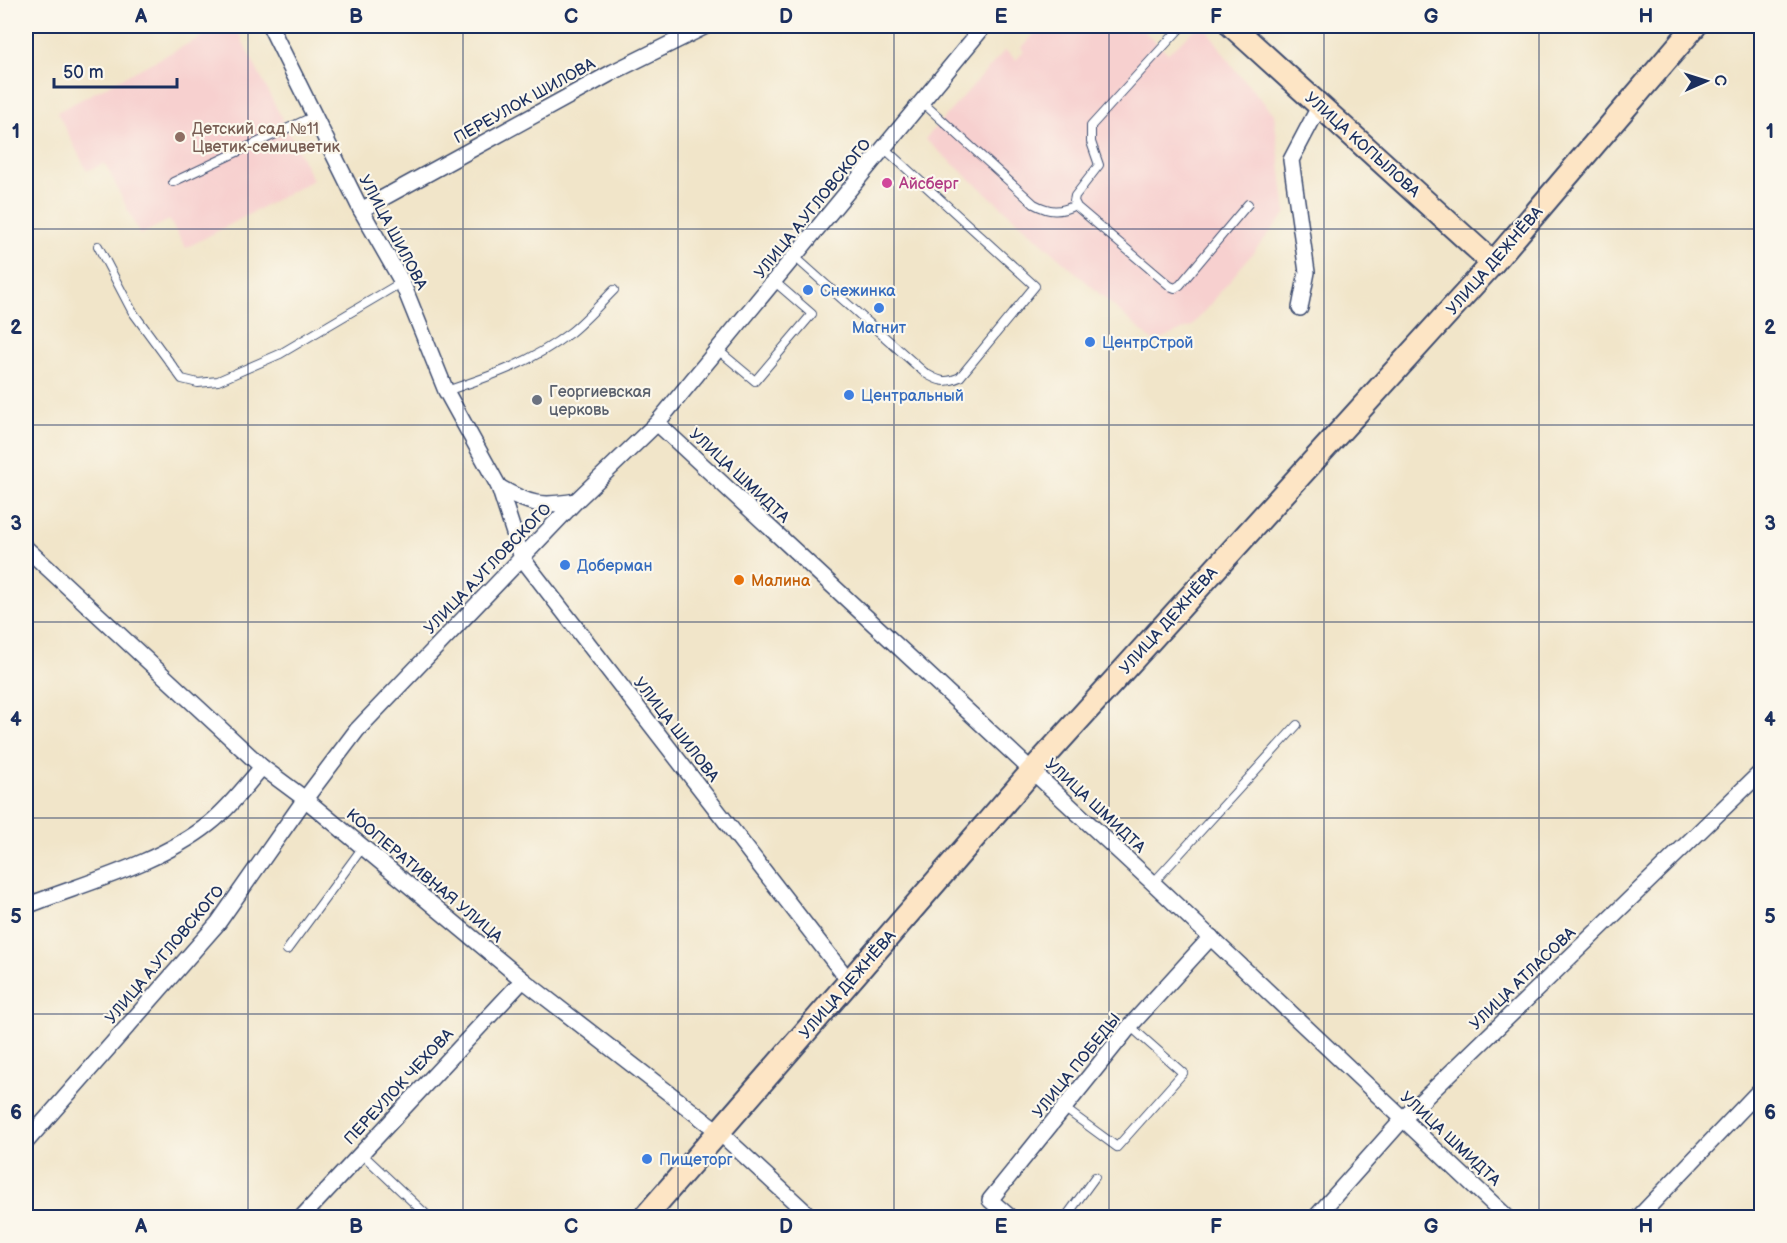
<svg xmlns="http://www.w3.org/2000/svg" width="1787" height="1243" viewBox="0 0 1787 1243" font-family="'Balsamiq Sans',sans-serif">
  <rect width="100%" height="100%" fill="#fbf7ec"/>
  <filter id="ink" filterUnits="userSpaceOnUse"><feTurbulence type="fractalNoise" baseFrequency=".0167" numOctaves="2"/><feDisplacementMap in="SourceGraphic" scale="12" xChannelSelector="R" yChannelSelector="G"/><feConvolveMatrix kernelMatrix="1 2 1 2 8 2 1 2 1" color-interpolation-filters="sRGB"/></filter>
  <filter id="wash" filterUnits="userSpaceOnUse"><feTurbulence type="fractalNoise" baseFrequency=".008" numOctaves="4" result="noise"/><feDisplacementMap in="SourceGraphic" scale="24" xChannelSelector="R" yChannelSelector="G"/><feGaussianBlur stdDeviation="1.35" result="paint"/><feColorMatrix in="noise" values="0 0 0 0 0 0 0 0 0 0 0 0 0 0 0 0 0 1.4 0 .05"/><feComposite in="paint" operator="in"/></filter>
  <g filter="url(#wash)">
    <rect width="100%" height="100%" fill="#f1e5c9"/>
    <g fill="#f7d0cf">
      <path d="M 222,26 L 235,26 L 313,180 L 186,248 L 169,220 L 140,235 L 105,163 L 87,171 L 57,112 Z"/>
      <path d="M 1042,26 L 1138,26 L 1168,53 L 1199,26 L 1205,26 L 1236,71 L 1274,114 L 1286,213 L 1192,326 L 1154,342 L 925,139 L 1005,50 L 1016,60 L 1024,51 L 1021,48 Z"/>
    </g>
  </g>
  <g filter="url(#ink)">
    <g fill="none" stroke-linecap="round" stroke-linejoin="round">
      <defs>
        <g id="lane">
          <path d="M 1182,26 L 1091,126 L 1091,142 L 1099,165 L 1075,196 L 1074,201 L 1077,207 L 1170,286 L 1175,288 L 1180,285 L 1248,204"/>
          <path d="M 922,102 L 1034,204 C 1049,212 1060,213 1075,205"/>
          <path d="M 173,182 L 314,116"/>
          <path d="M 98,246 L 132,311 L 182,379 L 198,383 L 218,381 L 280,354 L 402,282"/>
          <path d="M 795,257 L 925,373 C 938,381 945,384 960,377 L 1035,286 L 884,148"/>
          <path d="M 718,350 L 755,381 L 812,314 L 775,282"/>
          <path d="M 446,391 C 492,376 532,362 571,332 C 586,320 600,304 614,290"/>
          <path d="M 1153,883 L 1297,725"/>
          <path d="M 287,950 L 363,847"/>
          <path d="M 1064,1108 L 1117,1147 L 1183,1073 L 1130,1026"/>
          <path d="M 361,1153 L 430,1218"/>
          <path d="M 1065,1218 L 1095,1177"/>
        </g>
        <g id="street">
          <path d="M 270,26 L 361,210 L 402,282 L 446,391 L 499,487 L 522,558 L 849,981"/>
          <path d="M 361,210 L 613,72 L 706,26"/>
          <path d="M 1300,308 L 1307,272 L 1291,160 L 1320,105"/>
          <path d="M 657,423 L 1153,883 L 1508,1218"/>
          <path d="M 499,487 C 530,505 541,507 576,501"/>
          <path d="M 26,548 L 262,767 L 305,799 L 523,980 L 719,1132 L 812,1218"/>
          <path d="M 26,906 C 85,883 160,863 209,824 C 229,808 245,787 262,767"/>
          <path d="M 26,1142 L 218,923 L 305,799 L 357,730 L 576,501 L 657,423 L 984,26"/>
          <path d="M 301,1218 L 523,980"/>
          <path d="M 1011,1218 L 990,1200 L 1130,1026 L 1211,937"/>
          <path d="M 1315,1218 L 1404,1118 L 1762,771"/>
          <path d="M 1638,1218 L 1762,1088"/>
        </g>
        <g id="secondary">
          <path d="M 1232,26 L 1493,263"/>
          <path d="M 644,1218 L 1032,771 L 1493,263 L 1695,26"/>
        </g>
      </defs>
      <use href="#lane" stroke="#3b4a6e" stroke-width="10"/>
      <use href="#street" stroke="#3b4a6e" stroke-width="18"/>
      <use href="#secondary" stroke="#3b4a6e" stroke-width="26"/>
      <use href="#lane" stroke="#fff" stroke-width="8"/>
      <use href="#street" stroke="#fff" stroke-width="15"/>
      <use href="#secondary" stroke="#fde5c5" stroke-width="22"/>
    </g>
  </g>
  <path fill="none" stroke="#1b2f5e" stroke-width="1.5" stroke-opacity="0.55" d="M 248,26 L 248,1218M 463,26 L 463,1218M 678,26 L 678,1218M 894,26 L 894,1218M 1109,26 L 1109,1218M 1324,26 L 1324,1218M 1539,26 L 1539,1218M 26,229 L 1762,229M 26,425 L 1762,425M 26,622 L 1762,622M 26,818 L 1762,818M 26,1014 L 1762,1014"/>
  <circle fill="#8d6e63" stroke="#fbf7ec" stroke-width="2" cx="180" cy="137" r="6"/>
  <circle fill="#d1479c" stroke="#fbf7ec" stroke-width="2" cx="887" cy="183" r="6"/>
  <g fill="#3f7fe0" stroke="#fbf7ec" stroke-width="2">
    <circle cx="808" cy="290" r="6"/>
    <circle cx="879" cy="308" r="6"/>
    <circle cx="1090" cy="342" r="6"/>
    <circle cx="849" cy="395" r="6"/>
    <circle cx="565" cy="565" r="6"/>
    <circle cx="647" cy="1159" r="6"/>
  </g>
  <circle fill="#6b7280" stroke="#fbf7ec" stroke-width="2" cx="537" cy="400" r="6"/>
  <circle fill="#e8710a" stroke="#fbf7ec" stroke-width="2" cx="739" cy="580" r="6"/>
  <g text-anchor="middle" stroke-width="4.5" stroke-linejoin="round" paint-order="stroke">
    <g font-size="16" fill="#1b2f5e" stroke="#fbf7ec">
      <text transform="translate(524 100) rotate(-29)" y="6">ПЕРЕУЛОК ШИЛОВА</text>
      <text transform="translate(1363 144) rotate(42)" y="6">УЛИЦА КОПЫЛОВА</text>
      <text transform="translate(812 208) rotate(-51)" y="6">УЛИЦА А.УГЛОВСКОГО</text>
      <text transform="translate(394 232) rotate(62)" y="6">УЛИЦА ШИЛОВА</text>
      <text transform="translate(1494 260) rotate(-49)" y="6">УЛИЦА ДЕЖНЁВА</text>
      <text transform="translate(740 475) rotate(43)" y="6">УЛИЦА ШМИДТА</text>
      <text transform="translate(487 568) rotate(-46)" y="6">УЛИЦА А.УГЛОВСКОГО</text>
      <text transform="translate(1168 620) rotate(-48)" y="6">УЛИЦА ДЕЖНЁВА</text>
      <text transform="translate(677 729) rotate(52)" y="6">УЛИЦА ШИЛОВА</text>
      <text transform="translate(1096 805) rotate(43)" y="6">УЛИЦА ШМИДТА</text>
      <text transform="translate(425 875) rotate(40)" y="6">КООПЕРАТИВНАЯ УЛИЦА</text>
      <text transform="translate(164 954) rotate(-50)" y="6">УЛИЦА А.УГЛОВСКОГО</text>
      <text transform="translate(1522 978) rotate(-44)" y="6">УЛИЦА АТЛАСОВА</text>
      <text transform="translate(847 984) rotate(-49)" y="6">УЛИЦА ДЕЖНЁВА</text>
      <text transform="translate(1076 1065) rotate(-51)" y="6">УЛИЦА ПОБЕДЫ</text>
      <text transform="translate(398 1086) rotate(-47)" y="6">ПЕРЕУЛОК ЧЕХОВА</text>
      <text transform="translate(1451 1138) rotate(43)" y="6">УЛИЦА ШМИДТА</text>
    </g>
    <g font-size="16" fill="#785e54" stroke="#fbf7ec" text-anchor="start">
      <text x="192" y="134">Детский сад №11<tspan x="192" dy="18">Цветик-семицветик</tspan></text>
    </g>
    <g font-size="16" fill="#b23c85" stroke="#fbf7ec" text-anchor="start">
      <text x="899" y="189">Айсберг</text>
    </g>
    <g font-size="16" fill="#366cbe" stroke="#fbf7ec" text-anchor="start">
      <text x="820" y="296">Снежинка</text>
      <text x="879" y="333" text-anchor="middle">Магнит</text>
      <text x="1102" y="348">ЦентрСтрой</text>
      <text x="861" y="401">Центральный</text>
      <text x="577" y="571">Доберман</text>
      <text x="659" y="1165">Пищеторг</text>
    </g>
    <g font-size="16" fill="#5b616d" stroke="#fbf7ec" text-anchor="start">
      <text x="549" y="397">Георгиевская<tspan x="549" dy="18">церковь</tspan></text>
    </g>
    <g font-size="16" fill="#c56008" stroke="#fbf7ec" text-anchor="start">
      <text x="751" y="586">Малина</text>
    </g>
  </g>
  <rect width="1787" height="1243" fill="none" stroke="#fbf7ec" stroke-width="66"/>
  <g transform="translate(1706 81) rotate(87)" stroke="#fbf7ec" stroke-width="4.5" paint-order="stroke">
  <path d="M0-4.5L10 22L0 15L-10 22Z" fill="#1b2f5e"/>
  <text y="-9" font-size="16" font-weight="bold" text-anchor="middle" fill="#1b2f5e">С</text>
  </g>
  <path d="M54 78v9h123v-9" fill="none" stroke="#1b2f5e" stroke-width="3"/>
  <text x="63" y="78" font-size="18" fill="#1b2f5e" stroke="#fbf7ec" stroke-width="4.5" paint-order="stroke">50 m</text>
  <rect x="33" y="33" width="1721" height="1177" fill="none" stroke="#1b2f5e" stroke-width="2"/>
  <g font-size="20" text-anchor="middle" font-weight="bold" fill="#1b2f5e">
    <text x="141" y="23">A</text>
    <text x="356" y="23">B</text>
    <text x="571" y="23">C</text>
    <text x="786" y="23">D</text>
    <text x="1001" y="23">E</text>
    <text x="1216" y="23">F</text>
    <text x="1431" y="23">G</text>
    <text x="1646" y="23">H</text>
    <text x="16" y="138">1</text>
    <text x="1770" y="138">1</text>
    <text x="16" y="334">2</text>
    <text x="1770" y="334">2</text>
    <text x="16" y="530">3</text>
    <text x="1770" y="530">3</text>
    <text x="16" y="726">4</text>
    <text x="1770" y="726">4</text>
    <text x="16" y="923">5</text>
    <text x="1770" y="923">5</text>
    <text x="16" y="1119">6</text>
    <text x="1770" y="1119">6</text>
    <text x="141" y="1233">A</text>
    <text x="356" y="1233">B</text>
    <text x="571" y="1233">C</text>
    <text x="786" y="1233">D</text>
    <text x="1001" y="1233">E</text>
    <text x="1216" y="1233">F</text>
    <text x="1431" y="1233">G</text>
    <text x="1646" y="1233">H</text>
  </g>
</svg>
